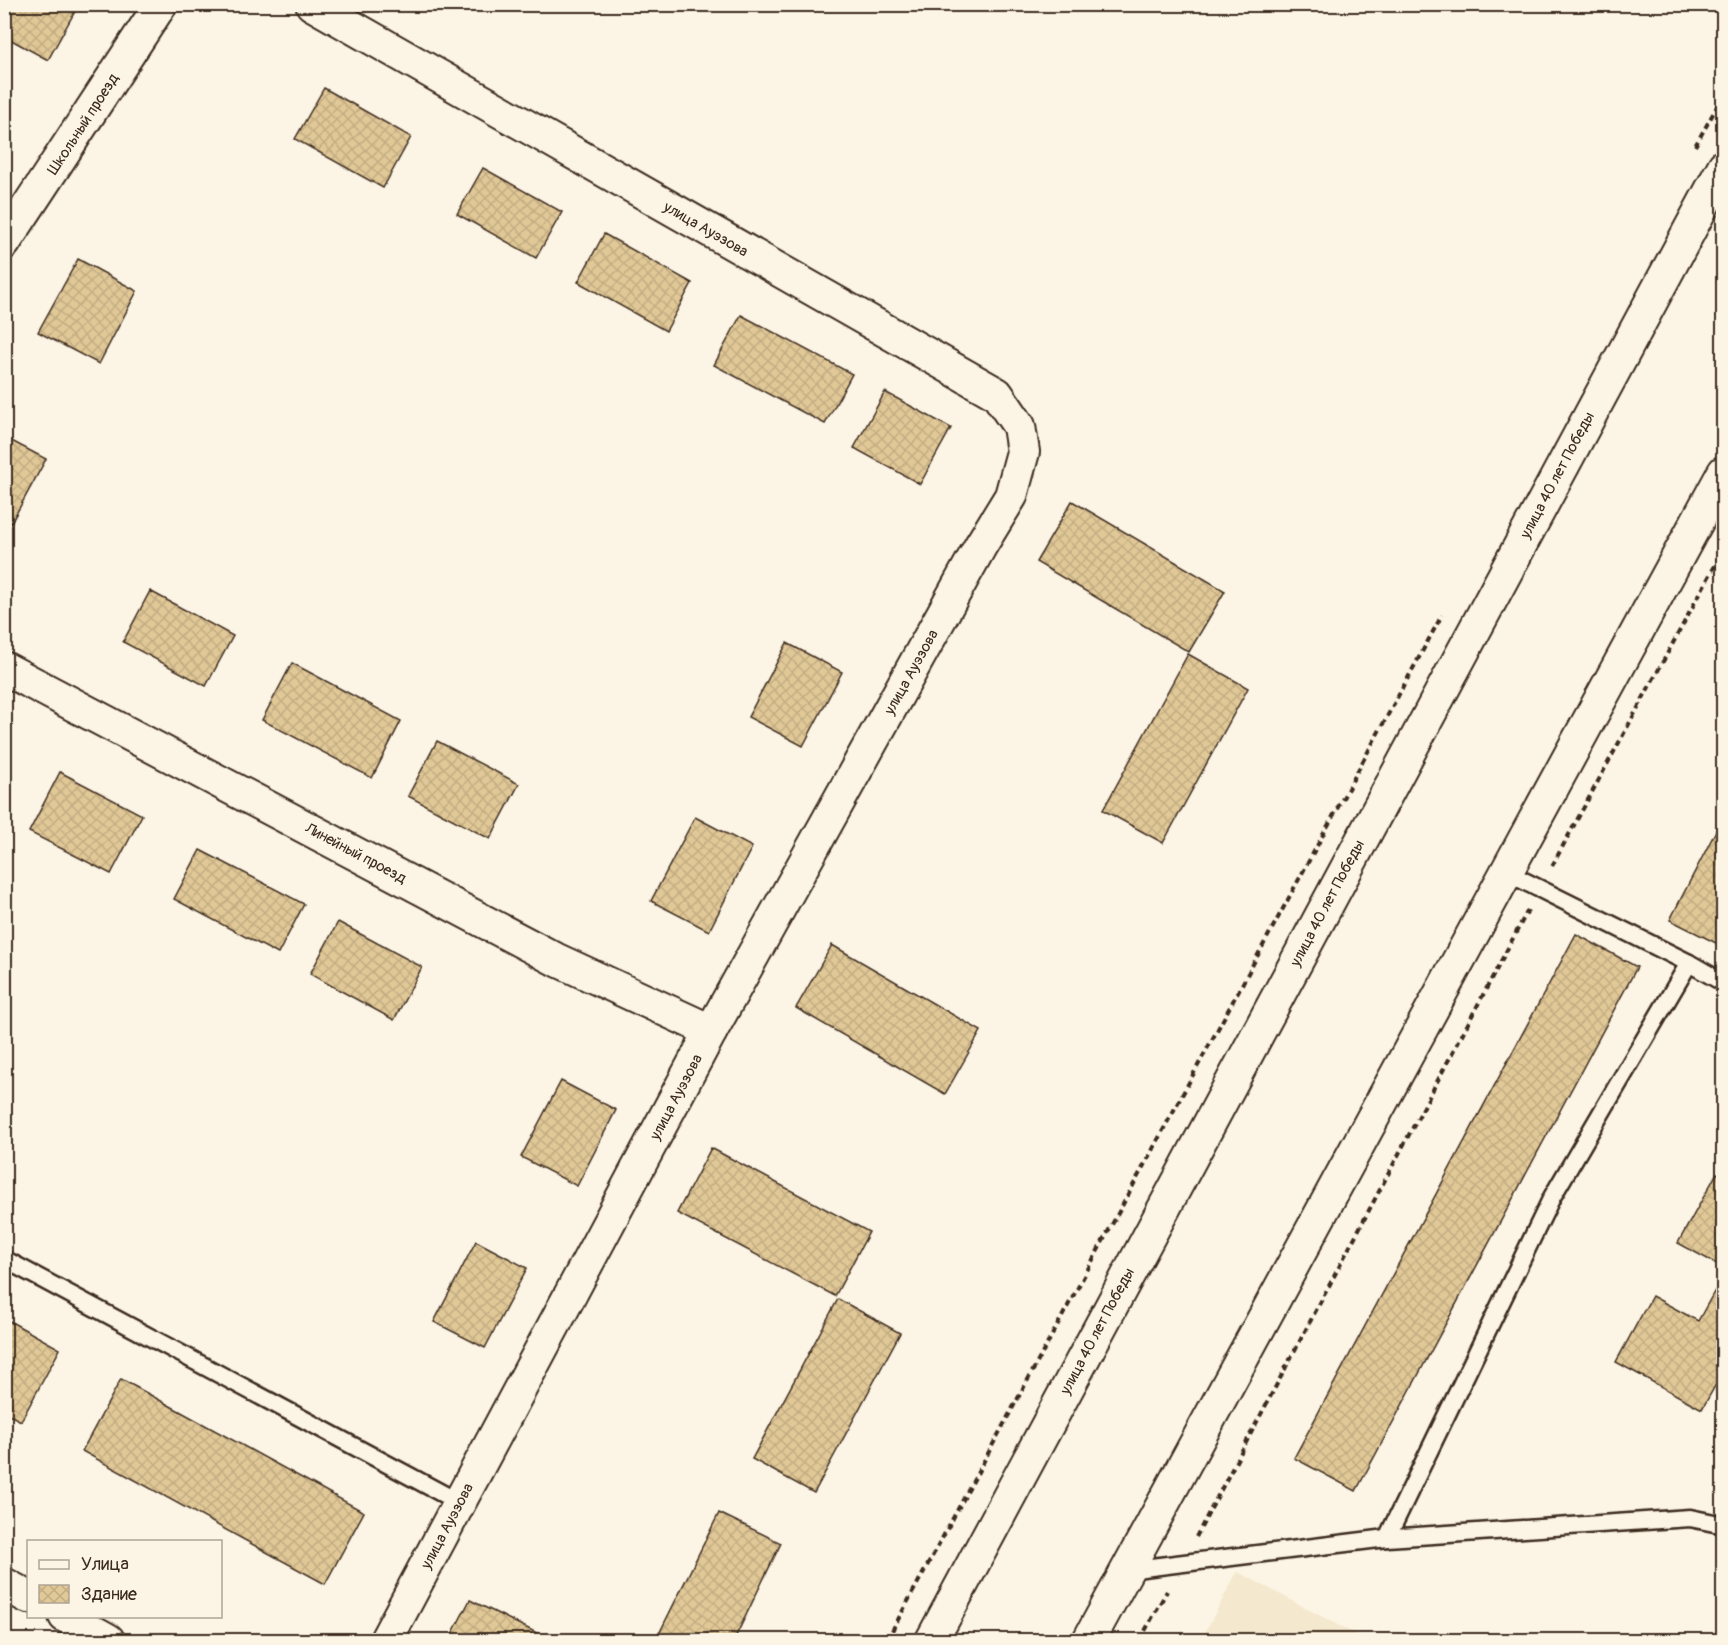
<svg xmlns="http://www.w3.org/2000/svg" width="1728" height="1645" viewBox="0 0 1728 1645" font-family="Pangolin,sans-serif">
  <defs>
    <pattern id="building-cross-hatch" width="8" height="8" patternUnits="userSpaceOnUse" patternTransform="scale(1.5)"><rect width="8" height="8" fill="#e1c897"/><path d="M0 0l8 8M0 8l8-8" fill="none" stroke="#c2ac82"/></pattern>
  </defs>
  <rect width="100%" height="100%" fill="#fcf5e5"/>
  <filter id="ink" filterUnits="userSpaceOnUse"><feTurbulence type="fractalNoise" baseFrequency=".0167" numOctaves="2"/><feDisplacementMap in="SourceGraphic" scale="12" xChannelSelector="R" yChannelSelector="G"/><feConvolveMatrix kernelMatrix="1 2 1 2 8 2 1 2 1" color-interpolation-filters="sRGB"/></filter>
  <g filter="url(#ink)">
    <path fill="#f4e8ce" d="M 1237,1572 L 1238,1572 L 1366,1640 L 1201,1640 Z"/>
    <g fill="url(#building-cross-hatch)" stroke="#3b2a1e" stroke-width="1.5">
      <path d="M 4,4 L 79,4 L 48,60 L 4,36 Z"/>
      <path d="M 324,88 L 411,137 L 383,188 L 295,139 Z"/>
      <path d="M 483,168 L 562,212 L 536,258 L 457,214 Z"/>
      <path d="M 604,234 L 692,283 L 666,331 L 578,282 Z"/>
      <path d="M 78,259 L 137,291 L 99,364 L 38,332 Z"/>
      <path d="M 741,315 L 852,374 L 825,424 L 714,365 Z"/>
      <path d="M 885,392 L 951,428 L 920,484 L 854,448 Z"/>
      <path d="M 4,437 L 46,459 L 4,536 Z"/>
      <path d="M 1072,501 L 1225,591 L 1189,652 L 1036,562 Z"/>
      <path d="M 150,591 L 233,636 L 206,686 L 123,642 Z"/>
      <path d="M 787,643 L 842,672 L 803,746 L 748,717 Z"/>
      <path d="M 1188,654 L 1248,688 L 1163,843 L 1103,810 Z"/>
      <path d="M 292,663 L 401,721 L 372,778 L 262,720 Z"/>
      <path d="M 437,741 L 519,784 L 490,839 L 408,796 Z"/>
      <path d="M 60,772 L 142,815 L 111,874 L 29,832 Z"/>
      <path d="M 1724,815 L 1724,947 L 1670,920 Z"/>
      <path d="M 695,817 L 752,847 L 709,931 L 651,901 Z"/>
      <path d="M 200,850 L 304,904 L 278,954 L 174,899 Z"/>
      <path d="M 338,922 L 422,967 L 394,1020 L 310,974 Z"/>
      <path d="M 1576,934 L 1637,967 L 1356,1491 L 1294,1458 Z"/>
      <path d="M 832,945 L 981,1031 L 945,1094 L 796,1008 Z"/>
      <path d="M 561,1081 L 616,1110 L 577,1186 L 521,1157 Z"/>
      <path d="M 711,1148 L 869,1232 L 835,1296 L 677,1213 Z"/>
      <path d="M 1717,1173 L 1724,1177 L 1724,1268 L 1678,1243 Z"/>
      <path d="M 476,1241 L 527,1268 L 485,1348 L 434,1322 Z"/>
      <path d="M 1724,1274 L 1724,1370 L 1702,1409 L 1616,1362 L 1652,1296 L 1698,1321 Z"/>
      <path d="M 838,1299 L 900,1333 L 814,1493 L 752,1459 Z"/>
      <path d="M 4,1318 L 60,1349 L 21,1421 L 4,1412 Z"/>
      <path d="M 121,1379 L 364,1512 L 325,1584 L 82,1451 Z"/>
      <path d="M 719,1513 L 781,1543 L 734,1640 L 656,1640 Z"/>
      <path d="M 470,1600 L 551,1640 L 449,1640 Z"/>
      <path d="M 1724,1628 L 1724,1640 L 1717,1640 Z"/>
    </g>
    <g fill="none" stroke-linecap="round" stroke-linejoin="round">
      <defs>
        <g id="service">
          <path d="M 1506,872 L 1689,963 L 1724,983"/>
          <path d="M 4,1259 L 460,1503"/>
          <path d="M 1387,1538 L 1552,1197 L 1689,963"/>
          <path d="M 1127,1570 L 1387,1538 L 1690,1518 L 1724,1525"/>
        </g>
        <g id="minor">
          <path d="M 312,4 L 997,394 L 1019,426 L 1023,452 L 1011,496 L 981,545 L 711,1031 L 386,1640"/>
          <path d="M 4,243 L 161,4"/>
          <path d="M 4,668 L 555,959 L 711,1031"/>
          <path d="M 4,1584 L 28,1597"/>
          <path d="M 65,1616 L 108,1640"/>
          <path d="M 932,1640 L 1724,166"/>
          <path d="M 1089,1640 L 1724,472"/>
        </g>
      </defs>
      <use href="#service" stroke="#3b2a1e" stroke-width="21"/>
      <use href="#minor" stroke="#3b2a1e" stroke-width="36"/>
      <g stroke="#3b2a1e" stroke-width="4" stroke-dasharray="6 4.5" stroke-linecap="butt">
        <path d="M 1695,146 L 1724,94"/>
        <path d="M 1552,866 L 1724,549"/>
        <path d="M 1196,1537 L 1528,910"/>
        <path d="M 887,1640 L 1442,615"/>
        <path d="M 1140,1640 L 1167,1591"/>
      </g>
      <use href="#service" stroke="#fcf5e5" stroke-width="16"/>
      <use href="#minor" stroke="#fcf5e5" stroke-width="32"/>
    </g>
  </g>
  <g text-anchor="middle" stroke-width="4.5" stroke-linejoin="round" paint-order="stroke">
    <g font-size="15" fill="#3b2a1e" stroke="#fcf5e5">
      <text transform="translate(83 124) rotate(-57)" y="5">Школьный проезд</text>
      <text transform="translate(706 229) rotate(30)" y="5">улица Ауэзова</text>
      <text transform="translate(1557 475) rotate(-62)" y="5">улица 40 лет Победы</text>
      <text transform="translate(911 672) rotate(-61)" y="5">улица Ауэзова</text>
      <text transform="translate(356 853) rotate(28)" y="5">Линейный проезд</text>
      <text transform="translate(1327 903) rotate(-62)" y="5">улица 40 лет Победы</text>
      <text transform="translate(676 1097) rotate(-62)" y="5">улица Ауэзова</text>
      <text transform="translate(1097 1331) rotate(-62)" y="5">улица 40 лет Победы</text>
      <text transform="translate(447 1526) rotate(-62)" y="5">улица Ауэзова</text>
    </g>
  </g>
  <rect width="1728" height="1645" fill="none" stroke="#fcf5e5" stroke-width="24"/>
  <rect x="12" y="12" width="1704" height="1621" fill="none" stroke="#3b2a1e" stroke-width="2" filter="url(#ink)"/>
  <rect x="27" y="1540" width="195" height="78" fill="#fcf5e5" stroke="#afa495" stroke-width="1.5"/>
  <rect x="39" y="1560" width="30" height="9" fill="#fcf5e5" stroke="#afa495" stroke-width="1.5"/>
  <text x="81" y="1570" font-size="18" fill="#3b2a1e">Улица</text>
  <rect x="39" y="1585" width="30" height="18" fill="url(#building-cross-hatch)" stroke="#afa495" stroke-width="1.5"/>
  <text x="81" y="1600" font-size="18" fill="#3b2a1e">Здание</text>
</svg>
